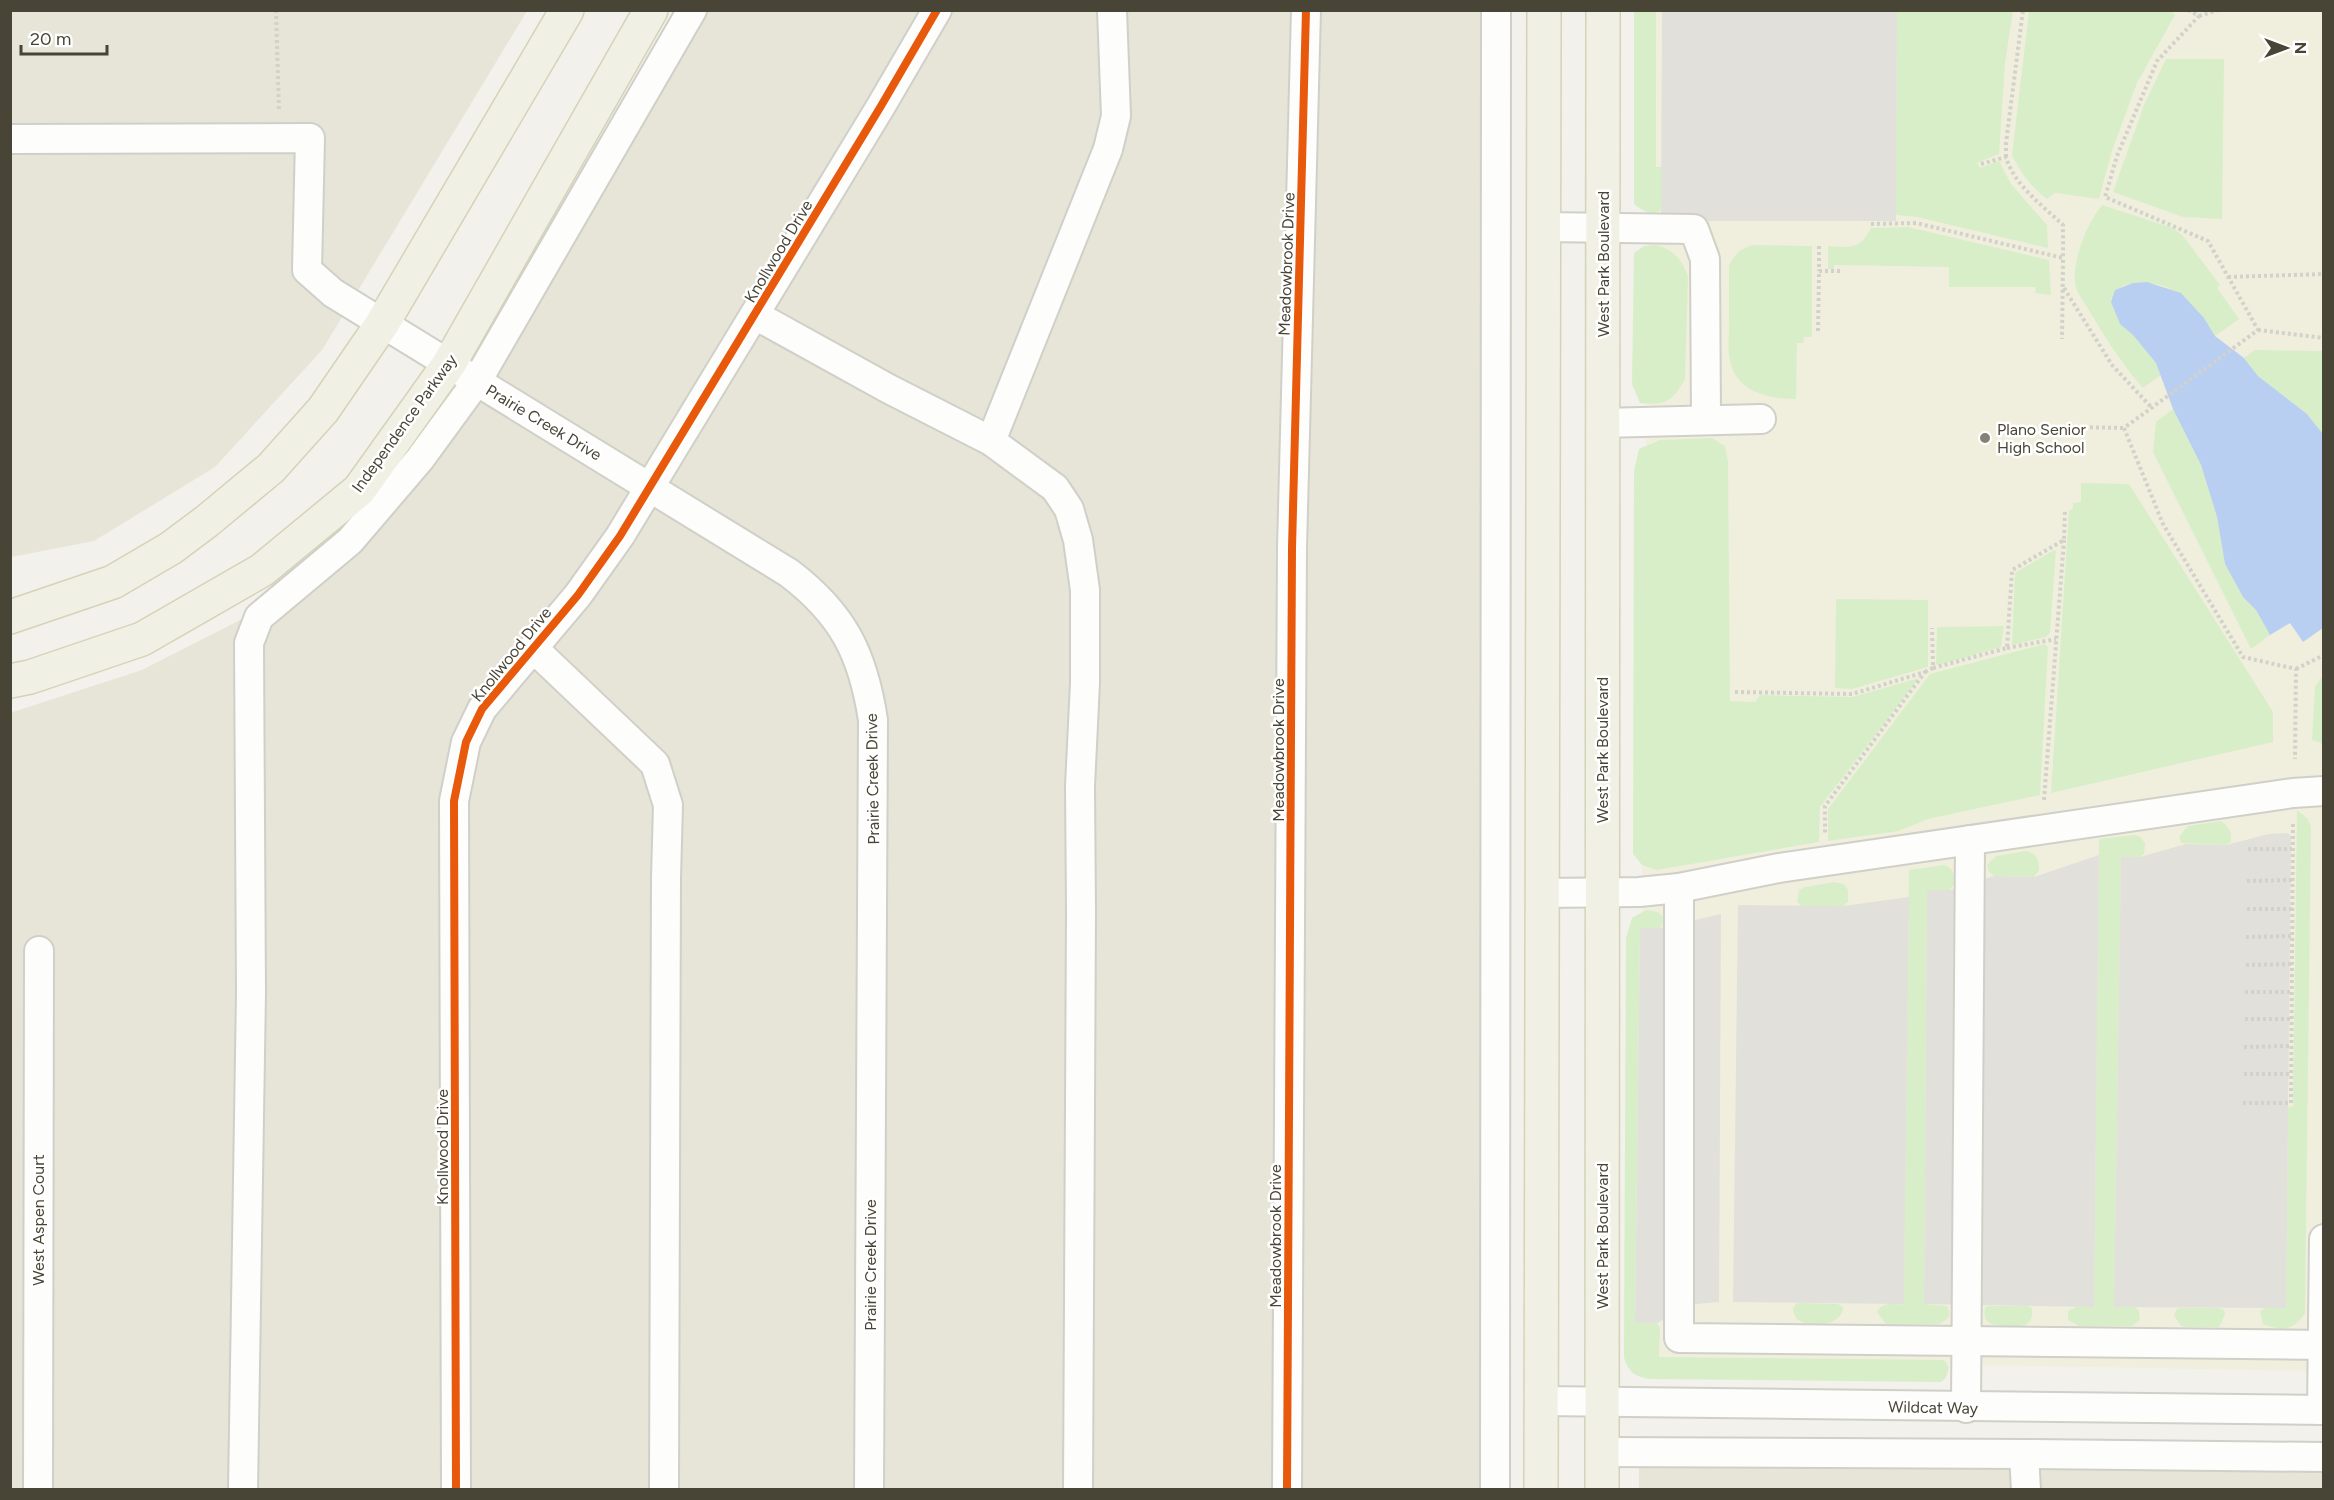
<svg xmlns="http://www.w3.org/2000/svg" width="2334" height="1500" viewBox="0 0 2334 1500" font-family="Figtree,sans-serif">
  <rect width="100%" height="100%" fill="#f2f1eb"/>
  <g fill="#e6e5d8">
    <path d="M 10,11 L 527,11 L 322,350 L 215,467 L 94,541 L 11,557 Z"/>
    <path d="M 681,11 L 1509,11 L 1512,391 L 1509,1489 L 11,1489 L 10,713 L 142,670 L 250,615 L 396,481 Z"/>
    <path d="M 2324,1456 L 2323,1490 L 1639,1490 L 1639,1457 Z"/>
  </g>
  <path fill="#f0efdd" d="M 1651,11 L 2323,11 L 2323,1371 L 1637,1359 Z"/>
  <g fill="#d8eec9">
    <path d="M 1634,11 L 1656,11 L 1656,167 L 1681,167 C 1673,190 1666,231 1634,204 Z"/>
    <path d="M 1897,11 L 2013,11 L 2005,63 L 1999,154 L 1977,163 L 1980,168 L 1999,161 L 2011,184 L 2047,225 L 2048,248 L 1917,217 L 1896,215 Z"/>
    <path d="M 2029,11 L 2171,10 L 2175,15 L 2137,83 L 2112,151 L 2099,199 L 2055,193 L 2047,199 C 2031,187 2021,173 2012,155 Z"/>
    <path d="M 2166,59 L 2224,59 L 2222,219 L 2183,217 L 2113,192 L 2144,105 Z"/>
    <path d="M 2102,205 L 2173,228 L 2183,236 L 2220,285 L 2217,288 L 2239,319 L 2215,336 C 2192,299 2168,274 2122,286 L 2111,302 L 2120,323 L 2133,335 L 2156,363 L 2161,375 L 2143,388 C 2121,363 2107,340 2090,312 C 2086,305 2078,295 2076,288 C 2070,264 2087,223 2102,205 Z"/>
    <path d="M 1908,227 L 2049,260 L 2051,295 L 2035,293 L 2036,287 L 1949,287 L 1949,267 L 1834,265 L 1834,269 L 1828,269 L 1828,246 C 1850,247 1860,250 1871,228 Z"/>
    <path d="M 1656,245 C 1674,250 1682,259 1688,277 L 1685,379 C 1673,401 1665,406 1640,403 L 1632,384 L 1634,253 L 1644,246 Z"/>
    <path d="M 1754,245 L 1812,246 L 1812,337 L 1804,337 L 1803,343 L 1797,343 L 1796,399 C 1766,399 1733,391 1729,355 C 1728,345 1729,333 1729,322 C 1729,303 1729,285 1729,266 C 1735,254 1740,248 1754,245 Z"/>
    <path d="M 2255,350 L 2323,351 L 2323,434 L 2307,414 L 2258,376 L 2244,358 Z"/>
    <path d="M 2173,409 L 2201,465 L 2217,517 L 2225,564 L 2243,597 L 2256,610 L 2270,635 L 2251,649 L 2153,452 L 2156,422 Z"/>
    <path d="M 1712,438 L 1725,446 L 1728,461 L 1730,701 L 1755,702 L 1760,695 L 1852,697 L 1919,678 L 1820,807 L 1819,842 L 1657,870 L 1642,865 L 1633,854 L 1634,471 L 1639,449 L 1660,440 Z"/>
    <path d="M 2081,483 L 2129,484 L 2273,712 L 2273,742 L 2051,793 L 2069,510 L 2073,509 L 2073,503 L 2081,502 Z"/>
    <path d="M 2054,550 L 2056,551 L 2050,633 L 2046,637 L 2012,645 L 2015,573 Z"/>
    <path d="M 1836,599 L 1928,600 L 1928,667 L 1852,689 L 1835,688 Z"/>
    <path d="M 2004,626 L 2001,647 L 1938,665 L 1936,664 L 1937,627 Z"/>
    <path d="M 2044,644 L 2048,647 L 2040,795 L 1928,819 L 1899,831 L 1828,841 L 1828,809 L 1930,674 Z"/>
    <path d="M 2323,676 L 2323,744 L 2312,740 L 2315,686 Z"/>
    <path d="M 2297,810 L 2308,819 L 2311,827 L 2305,1313 C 2295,1330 2281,1332 2263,1324 L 2260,1311 L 2266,1308 L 2286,1308 L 2288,1107 L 2293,1106 Z"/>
    <path d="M 2221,821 C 2229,827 2232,831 2231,842 L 2226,845 L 2181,843 L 2179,837 L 2188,826 Z"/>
    <path d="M 2134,835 L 2139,836 L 2145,843 L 2144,854 L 2140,857 L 2121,857 L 2114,1307 L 2134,1306 L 2139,1311 L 2140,1320 L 2132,1326 L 2079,1326 L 2068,1320 L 2068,1311 L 2076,1307 L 2094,1306 L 2099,839 Z"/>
    <path d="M 2026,851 C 2038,854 2039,860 2039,870 L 2034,877 L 1994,876 L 1989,872 L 1987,865 L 1996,856 Z"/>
    <path d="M 1944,865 C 1954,868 1955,876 1954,885 L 1949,890 L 1927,890 L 1924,1304 L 1947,1306 L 1950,1314 L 1946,1320 L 1939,1324 L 1886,1324 L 1877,1312 C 1882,1301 1894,1305 1904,1304 L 1909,870 Z"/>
    <path d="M 1834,882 L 1844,884 L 1848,890 L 1848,902 L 1843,906 L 1802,906 L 1797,902 L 1799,890 L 1805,887 Z"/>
    <path d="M 1646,910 C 1656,910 1671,916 1660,928 L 1640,929 L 1635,1323 L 1657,1323 L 1660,1328 L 1659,1357 L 1944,1360 L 1949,1367 L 1946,1378 L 1941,1382 L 1650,1379 C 1635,1377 1628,1372 1624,1357 L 1626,938 L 1632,918 Z"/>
    <path d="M 1799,1303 L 1838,1304 L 1843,1307 C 1843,1327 1806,1329 1796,1318 C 1795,1316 1793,1311 1793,1309 L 1796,1304 Z"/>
    <path d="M 1988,1306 L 2027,1306 L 2032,1308 C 2033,1315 2032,1322 2025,1325 C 2019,1327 1992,1327 1988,1322 C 1984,1318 1984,1313 1985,1308 Z"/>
    <path d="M 2180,1308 L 2219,1308 L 2224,1310 L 2225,1315 L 2219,1327 L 2186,1327 L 2181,1326 L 2174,1315 L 2176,1310 Z"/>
  </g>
  <g fill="#e1e0da">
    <path d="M 1662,11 L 1897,11 L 1896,221 L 1661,221 Z"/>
    <path d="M 2287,833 L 2291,836 L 2286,1308 L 2114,1307 L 2121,857 L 2140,857 L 2186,844 L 2226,845 L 2269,834 Z"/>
    <path d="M 2099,855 L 2094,1307 L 1924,1304 L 1927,890 L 1949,890 L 1994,876 L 2034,877 Z"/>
    <path d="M 1909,897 L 1904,1304 L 1733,1302 L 1738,905 L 1843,906 Z"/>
    <path d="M 1721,914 L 1719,1302 L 1695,1304 L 1657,1323 L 1635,1323 L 1640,928 L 1660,928 Z"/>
  </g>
  <path fill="#b9cff2" d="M 2147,282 L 2181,293 L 2204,318 L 2215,336 L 2244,358 L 2258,376 L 2307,414 L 2323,434 L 2323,628 L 2303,642 L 2290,623 L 2270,635 L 2256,610 L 2243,597 L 2225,564 L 2217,517 L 2201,465 L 2173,409 L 2156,363 L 2133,335 L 2120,324 L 2111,302 L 2115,290 L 2133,283 Z"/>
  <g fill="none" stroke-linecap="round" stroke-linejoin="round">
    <defs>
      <g id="minor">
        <path d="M 10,139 L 310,138 L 307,270 L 333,293 L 789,573 C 843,614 863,654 873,720 L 869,1490"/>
        <path d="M 1543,227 L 1694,229 L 1705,259 L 1706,419"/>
        <path d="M 755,315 L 889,389 L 991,441 L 1055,488 L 1069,509 L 1078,540 L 1085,590 L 1085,683 L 1080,786 L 1081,912 L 1078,1490"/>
        <path d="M 1602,423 L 1761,419"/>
        <path d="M 991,441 L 1108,149 L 1116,116 L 1112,10"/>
        <path d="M 533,648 L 655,764 L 668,805 L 666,878 L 664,1490"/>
        <path d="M 1679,888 L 1679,1338 L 2324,1345"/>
        <path d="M 1541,893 L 1639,892 L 1679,888 L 1779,868 L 2293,793 L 2324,791"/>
        <path d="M 1542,1401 L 2324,1410"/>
        <path d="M 1966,1408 L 1970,840"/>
        <path d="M 2322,1410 L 2324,1239"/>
        <path d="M 1602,1452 L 2024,1454 L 2026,1490"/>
        <path d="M 2024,1454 L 2324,1457"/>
        <path d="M 38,1490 L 39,951"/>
        <path d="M 243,1490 L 251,993 L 249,643 L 259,617 L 350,541 L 420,459 L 477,381 L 692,10"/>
        <path d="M 456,1490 L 454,801 L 466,742 L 482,709 L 578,595 L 620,536 L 881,106 L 937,10"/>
        <path d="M 1287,1490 L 1292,548 L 1306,10"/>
        <path d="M 1495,1490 L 1496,10"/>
      </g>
      <g id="major">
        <path d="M 10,617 L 113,582 L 171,548 L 207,521 L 271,468 L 323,410 L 382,324 L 567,10"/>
        <path d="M 10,681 L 30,677 L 142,639 L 262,570 L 359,490 L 449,364 L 651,10"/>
        <path d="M 1541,1490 L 1544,10"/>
        <path d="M 1602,1490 L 1603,10"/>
      </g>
    </defs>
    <use href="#minor" stroke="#d0cfc8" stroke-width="32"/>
    <use href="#major" stroke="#d5d3b7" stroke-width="36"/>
    <g stroke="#d2d1ca" stroke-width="4" stroke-dasharray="3 3" stroke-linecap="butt">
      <path d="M 276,10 L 279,111"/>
      <path d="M 2188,10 L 2199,16 L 2157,61 L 2117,156 L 2105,197 L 2208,241 L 2258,330 L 2124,428 L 2163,524 L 2243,657 L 2296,669 L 2295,759"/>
      <path d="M 2199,16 L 2218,10"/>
      <path d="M 2006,157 L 2006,143 L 2023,10"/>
      <path d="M 1981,164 L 2006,157 C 2014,185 2042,205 2063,225 L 2063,258"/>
      <path d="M 1871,224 L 1916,223 L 2063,258 L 2062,339"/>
      <path d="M 1819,246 L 1819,271"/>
      <path d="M 2228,277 L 2324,274"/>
      <path d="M 2064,288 L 2112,365 L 2152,408"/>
      <path d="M 2258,330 L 2324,338"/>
      <path d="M 1818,331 L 1819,271 L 1842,271"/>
      <path d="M 2078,427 L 2124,428"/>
      <path d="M 2007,648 L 2056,639"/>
      <path d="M 1933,668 L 2007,648 L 2012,570 L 2064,540 L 2065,509"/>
      <path d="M 2296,669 L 2324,655"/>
      <path d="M 1925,672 L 1933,668 L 1932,628"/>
      <path d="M 1735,692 L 1852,694 L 1925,672 L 1825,806 L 1825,833"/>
      <path d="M 2044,800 L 2064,540"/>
      <path d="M 2248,849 L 2292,849"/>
      <path d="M 2247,881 L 2292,880"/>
      <path d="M 2247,909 L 2292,909"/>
      <path d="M 2246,937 L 2292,936"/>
      <path d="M 2246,965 L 2291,964"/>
      <path d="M 2245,992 L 2291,992"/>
      <path d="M 2245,1019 L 2291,1019"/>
      <path d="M 2244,1047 L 2291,1046"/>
      <path d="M 2244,1074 L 2291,1074"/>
      <path d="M 2243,1103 L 2291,1103 L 2293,821"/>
    </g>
    <use href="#minor" stroke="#fdfdfc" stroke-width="28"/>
    <use href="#major" stroke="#f1f0e4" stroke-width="33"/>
    <defs>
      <g id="cycleway">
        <path d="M 456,1490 L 454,801 L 466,742 L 482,709 L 578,595 L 620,536 L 881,106 L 937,10"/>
        <path d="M 1287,1490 L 1292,548 L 1306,10"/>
      </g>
    </defs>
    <use href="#cycleway" stroke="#fff" stroke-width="11"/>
    <use href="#cycleway" stroke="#e8590c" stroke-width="8"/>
  </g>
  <circle fill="#848175" stroke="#fff" stroke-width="2" cx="1985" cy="438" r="6"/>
  <g text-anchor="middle" stroke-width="5" stroke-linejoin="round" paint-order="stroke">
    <g font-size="16" fill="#494536" stroke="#fff">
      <text transform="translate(778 251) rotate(-59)" y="6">Knollwood Drive</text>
      <text transform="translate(1286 264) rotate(-88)" y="6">Meadowbrook Drive</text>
      <text transform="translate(1603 264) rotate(-90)" y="6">West Park Boulevard</text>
      <text transform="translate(544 422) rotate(31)" y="6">Prairie Creek Drive</text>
      <text transform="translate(404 423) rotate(-54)" y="6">Independence Parkway</text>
      <text transform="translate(511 654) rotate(-51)" y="6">Knollwood Drive</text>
      <text transform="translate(1278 750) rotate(-90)" y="6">Meadowbrook Drive</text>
      <text transform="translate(1602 750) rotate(-90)" y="6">West Park Boulevard</text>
      <text transform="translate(872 779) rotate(-91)" y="6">Prairie Creek Drive</text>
      <text transform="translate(442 1147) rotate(-90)" y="6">Knollwood Drive</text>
      <text transform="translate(38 1220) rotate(-90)" y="6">West Aspen Court</text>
      <text transform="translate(1275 1236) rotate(-90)" y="6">Meadowbrook Drive</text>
      <text transform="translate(1602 1236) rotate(-90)" y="6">West Park Boulevard</text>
      <text transform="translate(870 1265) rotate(-90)" y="6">Prairie Creek Drive</text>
      <text transform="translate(1933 1407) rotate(1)" y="6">Wildcat Way</text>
    </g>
    <g font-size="16" fill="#494536" stroke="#fff" text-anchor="start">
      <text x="1997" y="435">Plano Senior<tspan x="1997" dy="18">High School</tspan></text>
    </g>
  </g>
  <rect width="2334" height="1500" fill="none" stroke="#494536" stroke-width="24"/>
  <g transform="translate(2286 48) rotate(90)" stroke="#ffffff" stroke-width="4.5" paint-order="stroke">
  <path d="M0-4.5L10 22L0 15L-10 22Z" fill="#494536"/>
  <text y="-9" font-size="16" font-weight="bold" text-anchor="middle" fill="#494536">N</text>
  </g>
  <path d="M21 45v9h86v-9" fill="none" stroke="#494536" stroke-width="3"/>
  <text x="30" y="45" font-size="18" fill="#494536" stroke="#ffffff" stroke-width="4.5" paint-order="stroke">20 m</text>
</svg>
